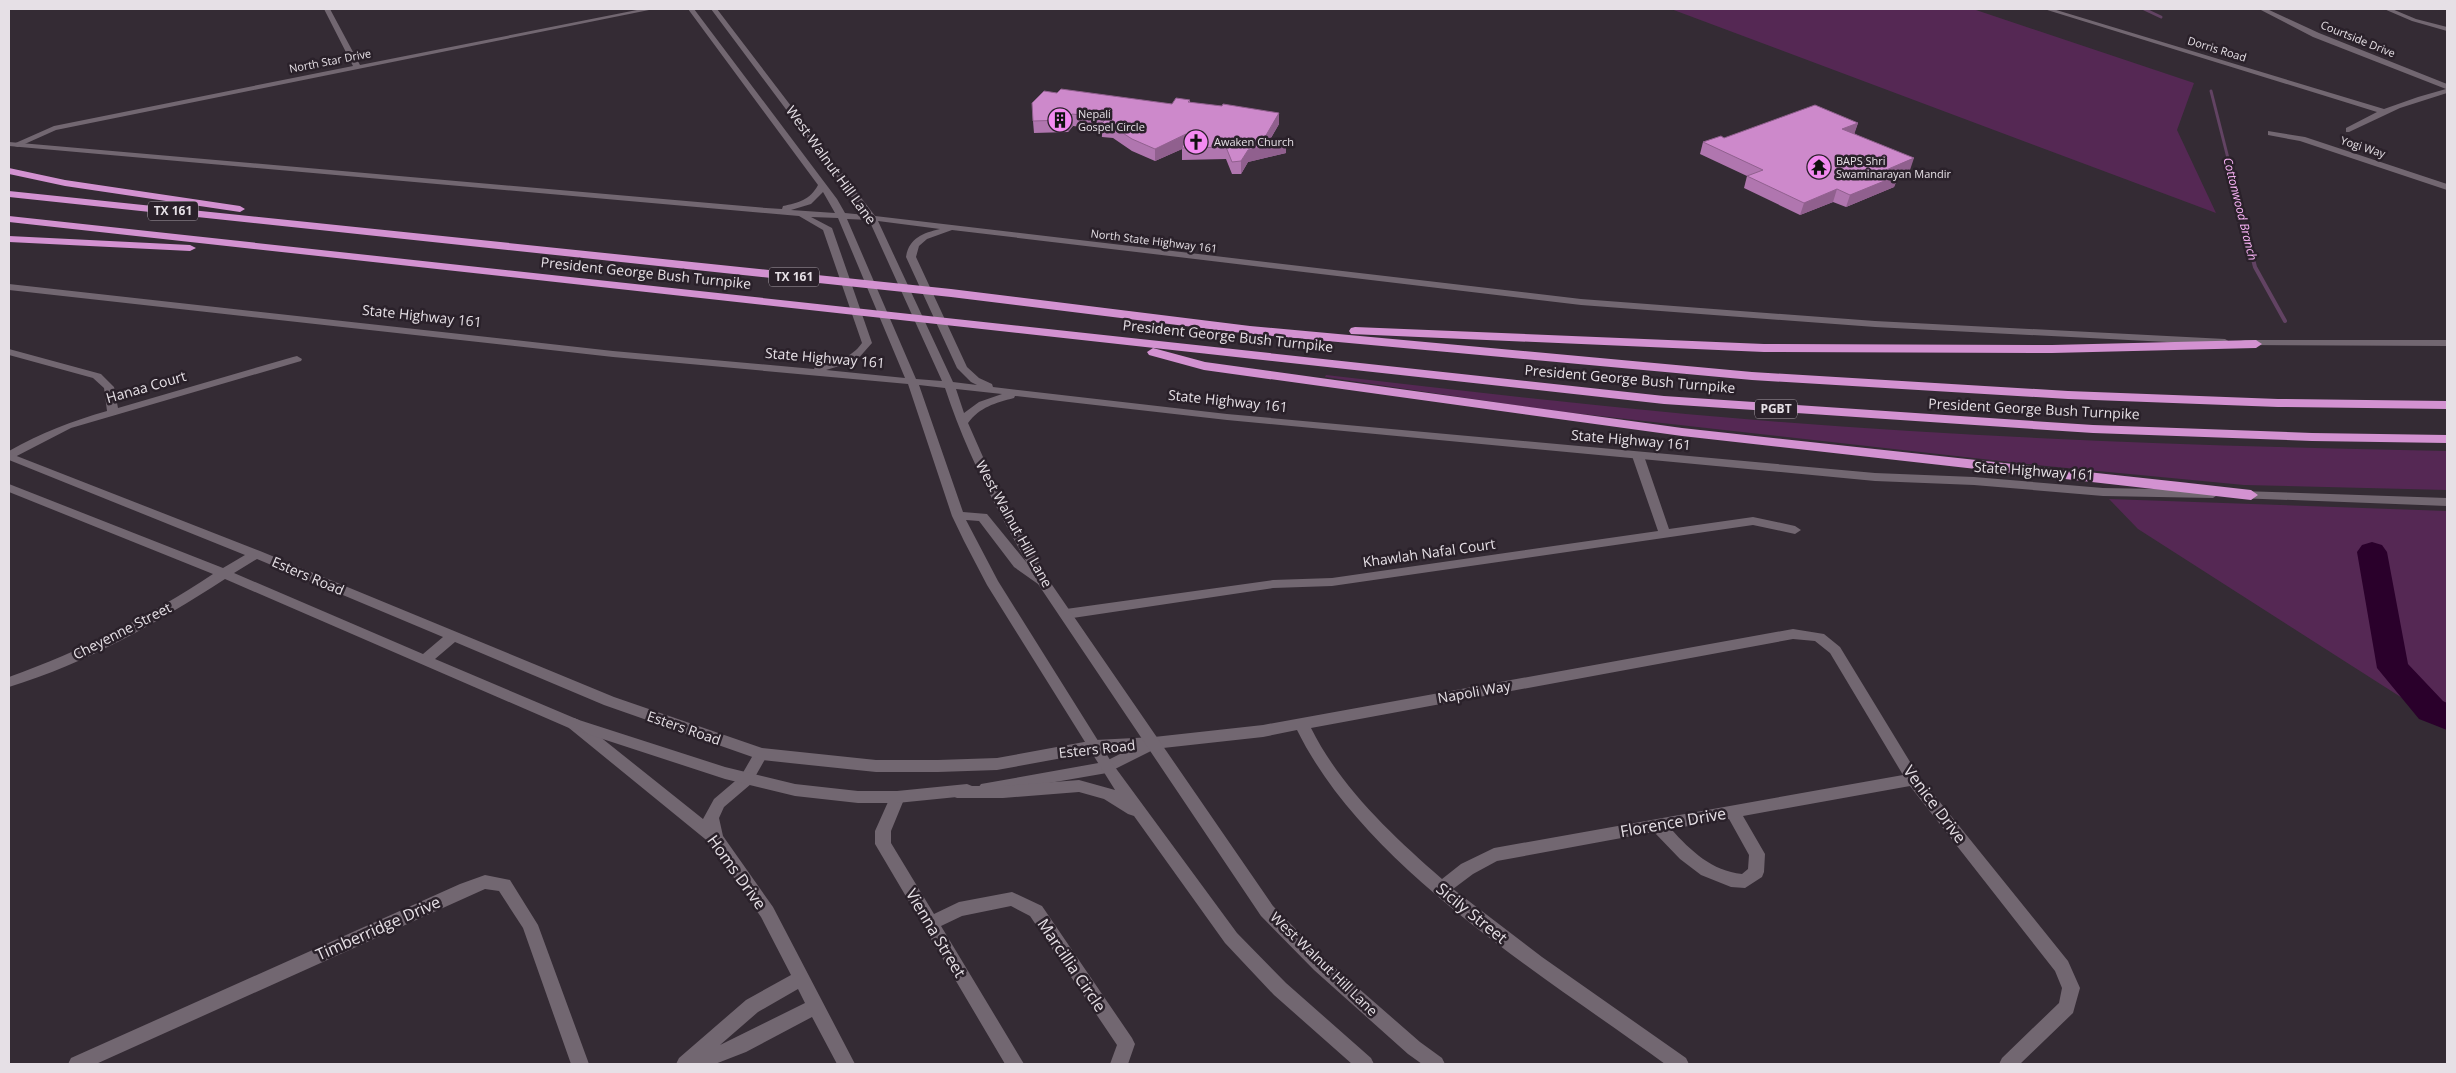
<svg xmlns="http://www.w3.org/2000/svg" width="2456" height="1073" viewBox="0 0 2456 1073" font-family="'Open Sans',sans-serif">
  <rect width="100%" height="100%" fill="#342b34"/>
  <g fill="#552854">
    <path d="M 1671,9 L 1973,9 L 2194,83 L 2177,130 L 2216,213 Z"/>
    <path d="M 1326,375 C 1446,389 1566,403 1686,414 C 1939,437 2193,446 2447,451 L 2447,490 L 2244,485 L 2046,466 L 1555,411 L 1325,377 Z"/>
    <path d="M 2109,499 L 2447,511 L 2447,723 L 2432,717 L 2138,529 Z"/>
  </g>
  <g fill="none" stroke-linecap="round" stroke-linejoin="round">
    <g stroke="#624363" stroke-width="3">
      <path d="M 2144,9 L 2161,17"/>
      <path d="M 2211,91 L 2233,178"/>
    </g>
    <path stroke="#624363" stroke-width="4" d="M 2232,177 L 2255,267 L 2285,321"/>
    <path fill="#2a002b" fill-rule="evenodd" d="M 2372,542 L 2382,545 L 2387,552 L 2408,664 L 2443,701 L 2447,703 L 2447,730 L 2419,719 L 2377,668 L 2357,552 L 2362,545 Z"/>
    <g fill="#726771" fill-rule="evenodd">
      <path d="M 324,9 L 330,9 L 360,65 L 642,9 L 654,9 L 56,130 L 18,147 L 11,145 L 54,126 L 353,66 Z"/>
      <path d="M 2044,9 L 2053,9 L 2384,109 L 2418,97 L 2446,89 L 2313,37 L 2259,9 L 2267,9 L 2319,33 L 2447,84 L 2447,93 L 2400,108 L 2349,132 L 2346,132 L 2346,128 L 2377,112 Z"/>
      <path d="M 2384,9 L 2392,9 L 2416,19 L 2447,27 L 2447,31 L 2412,21 Z"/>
      <path d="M 2268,131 L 2305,137 L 2447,184 L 2447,190 L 2300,141 L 2268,135 Z"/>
      <path d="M 9,349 L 101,374 L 114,387 L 118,408 L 293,357 L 297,356 L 302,359 L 301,361 L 71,428 L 9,460 L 9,451 C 41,433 72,421 107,411 L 104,388 L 93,378 L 9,355 Z"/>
      <path d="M 1638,452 L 1644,456 L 1669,529 L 1753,517 L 1795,526 L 1801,530 L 1795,534 L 1753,525 L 1332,586 L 1273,588 L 1066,619 L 1061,617 L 1059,614 L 1061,611 L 1066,609 L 1273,580 L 1332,578 L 1658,531 L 1632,456 Z"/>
      <path d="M 1793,629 L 1824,634 L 1840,647 L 1918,775 L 2068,961 L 2080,988 L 2073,1013 L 2020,1064 L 1999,1064 L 2002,1058 L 2059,1003 L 2062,988 L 2055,971 L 1910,786 L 1743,816 L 1765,854 L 1764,872 L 1762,877 L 1745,888 L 1731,887 L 1701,875 L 1680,859 L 1654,832 L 1497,861 L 1473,874 L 1453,889 L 1542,957 L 1686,1058 L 1689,1064 L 1665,1064 C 1543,975 1365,868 1297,730 L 1263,737 L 1154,749 L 1149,747 L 1147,743 L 1149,739 L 1154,737 L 1263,725 ZM 1793,639 L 1815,641 L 1830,653 L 1903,775 L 1494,848 L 1461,864 L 1442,879 C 1392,835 1341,788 1311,728 ZM 1729,819 L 1749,855 L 1748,869 L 1742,874 C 1712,871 1691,851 1671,829 Z"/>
      <path d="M 574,718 L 579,720 L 703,819 L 714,799 L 741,776 L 756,750 L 761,748 L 766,750 L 768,754 L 751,784 L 724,807 L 719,818 L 723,836 L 773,907 L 855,1064 L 837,1064 L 812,1017 L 746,1052 L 715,1064 L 676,1064 L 679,1058 L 746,1000 L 791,975 L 761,917 L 710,843 L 569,728 L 567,724 L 569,720 ZM 798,989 L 805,1003 L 720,1045 L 758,1012 Z"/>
      <path d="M 897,791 L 902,793 L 905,797 L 891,831 L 891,843 L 934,914 L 959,902 L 1012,892 L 1042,906 L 1132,1038 L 1135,1044 L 1128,1064 L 1110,1064 L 1117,1045 L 1030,916 L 1011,906 L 962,916 L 941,926 L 1024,1064 L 1005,1064 L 875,844 L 875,831 L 892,793 Z"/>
      <path d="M 485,875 L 510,880 L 538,925 L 589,1064 L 571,1064 L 523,928 L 499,891 L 485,889 L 96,1064 L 68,1064 L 71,1058 L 460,884 Z"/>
    </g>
    <path fill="#726771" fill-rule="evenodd" d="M 9,453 L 260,551 L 614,697 L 762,748 L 876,760 L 938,760 L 997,758 L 1095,740 L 1154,737 L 1159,739 L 1161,743 L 1159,747 L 1107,773 L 986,794 L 981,792 L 978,788 L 981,784 L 1104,762 L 1126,751 L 1095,752 L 997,770 L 938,772 L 876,772 L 761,760 L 604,705 L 455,642 L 435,659 L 579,720 L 725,767 L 795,784 L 858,791 L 897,791 L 967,784 L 972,786 L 975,790 L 972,794 L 967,796 L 897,803 L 858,803 L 795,796 L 725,779 L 569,728 L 225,579 C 157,623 87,663 9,687 L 9,677 C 82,651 148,617 213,574 L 9,492 L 9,484 L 223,568 L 245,555 L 9,460 ZM 257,559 L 443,637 L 423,654 L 234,573 Z"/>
    <g fill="#726771" fill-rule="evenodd">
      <path d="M 688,9 L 694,9 L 837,199 L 845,213 L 865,215 L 711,9 L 717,9 L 875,216 L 1581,299 L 1875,321 L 2225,339 L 2230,342 L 2225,345 L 1875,327 L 1581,305 L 952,230 L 927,239 L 919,246 L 916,257 L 967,367 L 979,378 L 992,384 L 993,387 L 1227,414 L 1875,473 L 1974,477 L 2103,488 L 2213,490 L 2219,494 L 2213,498 L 2103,496 L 1974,485 L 1875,481 L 1227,420 L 1015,396 L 1014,398 C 995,403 980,407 968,423 L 994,482 L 1048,579 L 1273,906 L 1326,960 L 1420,1042 L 1442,1058 L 1445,1064 L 1422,1064 L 1408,1054 L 1314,970 L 1261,916 L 1038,584 L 1014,567 L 979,521 L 966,520 L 998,581 L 1112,763 L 1237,933 L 1286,983 L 1371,1058 L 1374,1064 L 1352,1064 L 1274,995 L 1225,943 L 1134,816 L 1128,814 L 1104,799 L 1079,792 L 1003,798 L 957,798 L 952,796 L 949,792 L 952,788 L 957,786 L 1003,786 L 1079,780 L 1115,790 L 987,585 L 964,541 L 952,516 L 908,384 L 613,357 L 9,290 L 9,284 L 613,351 L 814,369 L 815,367 C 833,362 851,359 862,343 L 823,230 L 799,216 L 9,146 L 9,142 L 766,208 L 782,209 L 783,206 C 798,203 810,200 818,185 ZM 823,192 L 835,213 L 791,210 L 811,204 ZM 811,217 L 838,218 L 905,378 L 826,370 L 856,361 L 872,343 L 832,228 ZM 847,219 L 869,220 L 942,381 L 916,379 ZM 878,221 L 940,229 C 923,233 909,238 906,257 L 957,368 L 971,382 L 977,385 L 953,382 ZM 919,385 L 945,388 C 966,452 994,504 1027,563 L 987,514 L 963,512 ZM 956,389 L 1002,394 L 979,402 L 964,413 Z"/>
      <path d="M 2245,340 L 2447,340 L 2447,346 L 2241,345 L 2241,341 Z"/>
      <path d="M 2241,491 L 2447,498 L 2447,506 L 2237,498 L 2235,495 L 2237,492 Z"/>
    </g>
    <g fill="#d392d1" fill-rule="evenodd">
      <path d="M 9,168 L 65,180 L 240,206 L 245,209 L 240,212 L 65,186 L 9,174 Z"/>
      <path d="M 9,191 L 951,289 L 1250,326 L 1752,372 L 2068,391 L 2278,399 L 2447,401 L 2447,409 L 2278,407 L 2068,399 L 1752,380 L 1250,334 L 951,297 L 9,197 Z"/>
      <path d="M 9,216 L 1664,396 L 2093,425 L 2312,433 L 2447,435 L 2447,443 L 2312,441 L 2093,433 L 1664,404 L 9,222 Z"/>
      <path d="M 9,236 L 190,245 L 196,248 L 190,251 L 9,242 Z"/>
      <path d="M 1355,327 L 1764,344 L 2052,345 L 2256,340 L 2262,344 L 2256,348 L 2052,353 L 1764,352 L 1351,334 L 1349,331 L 1351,328 Z"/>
      <path d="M 1153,348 L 1205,362 L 1682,428 L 2180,482 L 2251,490 L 2258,495 L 2251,500 L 1682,436 L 1204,370 L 1149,355 L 1147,352 Z"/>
    </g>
  </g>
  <g fill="#b076af">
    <path d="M 1057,93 L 1172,104 L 1190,100 L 1190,102 L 1279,124 L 1271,138 L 1286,153 L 1248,162 L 1241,174 L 1232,174 L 1226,159 L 1182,160 L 1182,149 L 1155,161 L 1132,151 L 1113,138 L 1102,137 L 1101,129 L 1073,126 L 1068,132 L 1034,133 L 1033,121 Z"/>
    <path d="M 1858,123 L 1854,133 L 1910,170 L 1899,175 L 1894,187 L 1846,207 L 1833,202 L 1800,215 L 1744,188 L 1747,176 L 1700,154 L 1703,142 Z"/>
  </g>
  <g fill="#90608e">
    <path d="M 1279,113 L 1279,124 L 1266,146 L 1286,141 L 1286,153 L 1248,162 L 1241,174 L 1241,161 L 1248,150 L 1265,137 Z"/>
    <path d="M 1072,114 L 1073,126 L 1068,132 L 1067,120 Z"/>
    <path d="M 1858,123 L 1854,135 L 1842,129 Z"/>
    <path d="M 1186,134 L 1182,149 L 1155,161 L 1155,149 Z"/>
    <path d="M 1914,158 L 1910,170 L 1899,175 L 1894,187 L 1846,207 L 1850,195 L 1886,170 Z"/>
    <path d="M 1837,189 L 1833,202 L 1800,215 L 1804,203 Z"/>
  </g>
  <g fill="#cd89cb" stroke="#90608e">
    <path d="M 1061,89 L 1172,104 L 1176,98 L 1190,100 L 1188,102 L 1222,106 L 1223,104 L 1279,113 L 1265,137 L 1286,141 L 1248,150 L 1241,161 L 1232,162 L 1226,147 L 1182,148 L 1186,134 L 1155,149 L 1132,139 L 1112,126 L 1101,125 L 1106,118 L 1072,114 L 1067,120 L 1033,121 L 1032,103 L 1044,91 L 1057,93 Z"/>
    <path d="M 1815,105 L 1858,123 L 1842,129 L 1914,158 L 1886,170 L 1899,175 L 1850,195 L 1837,189 L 1804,203 L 1747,176 L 1763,170 L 1703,142 L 1721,136 L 1724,138 Z"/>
  </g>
  <defs>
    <symbol id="building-disc" viewBox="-11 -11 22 22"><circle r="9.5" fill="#f38af1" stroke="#2a212a"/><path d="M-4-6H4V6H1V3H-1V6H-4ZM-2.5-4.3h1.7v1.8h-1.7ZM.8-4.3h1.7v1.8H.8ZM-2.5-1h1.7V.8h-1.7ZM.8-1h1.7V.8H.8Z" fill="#111"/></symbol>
    <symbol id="church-disc" viewBox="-11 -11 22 22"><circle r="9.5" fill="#f38af1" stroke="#2a212a"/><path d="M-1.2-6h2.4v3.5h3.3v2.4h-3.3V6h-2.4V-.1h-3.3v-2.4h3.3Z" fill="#111"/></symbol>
    <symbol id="temple-disc" viewBox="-11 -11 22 22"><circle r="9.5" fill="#f38af1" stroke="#2a212a"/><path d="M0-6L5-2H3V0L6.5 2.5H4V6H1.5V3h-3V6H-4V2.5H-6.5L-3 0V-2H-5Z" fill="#111"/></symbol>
  </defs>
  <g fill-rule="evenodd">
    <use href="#building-disc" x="1046" y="106" width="28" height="28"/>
    <use href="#church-disc" x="1182" y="128" width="28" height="28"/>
    <use href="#temple-disc" x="1805" y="153" width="28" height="28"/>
  </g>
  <g text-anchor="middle" stroke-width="5" stroke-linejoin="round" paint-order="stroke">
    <g font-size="11" fill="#e6e0e6" stroke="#2a212a">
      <text transform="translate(2358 39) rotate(22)" y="4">Courtside Drive</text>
      <text transform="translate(2217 49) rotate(17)" y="4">Dorris Road</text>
      <text transform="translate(330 61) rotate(-11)" y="4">North Star Drive</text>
      <text transform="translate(2363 147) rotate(18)" y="4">Yogi Way</text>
      <text transform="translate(1154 241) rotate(7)" y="4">North State Highway 161</text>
    </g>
    <g font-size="11" fill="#e6e0e6" stroke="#2a212a" text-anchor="start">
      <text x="1078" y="118">Nepali<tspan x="1078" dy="13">Gospel Circle</tspan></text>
      <text x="1214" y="146">Awaken Church</text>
      <text x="1836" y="165">BAPS Shri<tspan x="1836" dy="13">Swaminarayan Mandir</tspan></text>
    </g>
    <g font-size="12" font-style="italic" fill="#feb6fb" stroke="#2a212a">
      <text transform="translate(2240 209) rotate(76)" y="4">Cottonwood Branch</text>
    </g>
    <g fill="#2a212a" stroke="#aea7ae" stroke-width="1">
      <rect x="148" y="201.5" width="50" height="19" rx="4"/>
      <rect x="769" y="267.5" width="50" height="19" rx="4"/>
      <rect x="1755" y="399.5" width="42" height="19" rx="4"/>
    </g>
    <g font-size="12" font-weight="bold" fill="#e6e0e6">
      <text x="173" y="215">TX 161</text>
      <text x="794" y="281">TX 161</text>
      <text x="1776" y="413">PGBT</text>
    </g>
    <g font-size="14" fill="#e6e0e6" stroke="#2a212a">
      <text transform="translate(831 165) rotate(54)" y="5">West Walnut Hill Lane</text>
      <text transform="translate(646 273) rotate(6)" y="5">President George Bush Turnpike</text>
      <text transform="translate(422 316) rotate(6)" y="5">State Highway 161</text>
      <text transform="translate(1228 336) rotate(6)" y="5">President George Bush Turnpike</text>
      <text transform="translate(825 358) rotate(5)" y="5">State Highway 161</text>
      <text transform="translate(1630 379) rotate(5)" y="5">President George Bush Turnpike</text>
      <text transform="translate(146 387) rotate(-16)" y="5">Hanaa Court</text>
      <text transform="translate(1228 401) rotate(6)" y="5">State Highway 161</text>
      <text transform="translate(2034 409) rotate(3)" y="5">President George Bush Turnpike</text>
      <text transform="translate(1631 440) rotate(5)" y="5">State Highway 161</text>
      <text transform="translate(2034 471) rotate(4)" y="5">State Highway 161</text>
      <text transform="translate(1014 524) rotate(61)" y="5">West Walnut Hill Lane</text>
      <text transform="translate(1429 553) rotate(-8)" y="5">Khawlah Nafal Court</text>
      <text transform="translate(308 576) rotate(23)" y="5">Esters Road</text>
      <text transform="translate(122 631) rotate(-27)" y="5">Cheyenne Street</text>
      <text transform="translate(1474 692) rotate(-10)" y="5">Napoli Way</text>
      <text transform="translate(684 728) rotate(19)" y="5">Esters Road</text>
      <text transform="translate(1097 749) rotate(-6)" y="5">Esters Road</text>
      <text transform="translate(1324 964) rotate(44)" y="5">West Walnut Hill Lane</text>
    </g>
    <g font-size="16" fill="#e6e0e6" stroke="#2a212a">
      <text transform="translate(1935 804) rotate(53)" y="6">Venice Drive</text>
      <text transform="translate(1673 822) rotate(-10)" y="6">Florence Drive</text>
      <text transform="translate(737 872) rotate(54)" y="6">Homs Drive</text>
      <text transform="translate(1472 913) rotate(39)" y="6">Sicily Street</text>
      <text transform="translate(378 928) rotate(-24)" y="6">Timberridge Drive</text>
      <text transform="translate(936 933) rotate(59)" y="6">Vienna Street</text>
      <text transform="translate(1072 965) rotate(56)" y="6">Marcillia Circle</text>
    </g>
  </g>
  <rect width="2456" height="1073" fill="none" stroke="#e6e0e6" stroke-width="20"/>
</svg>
